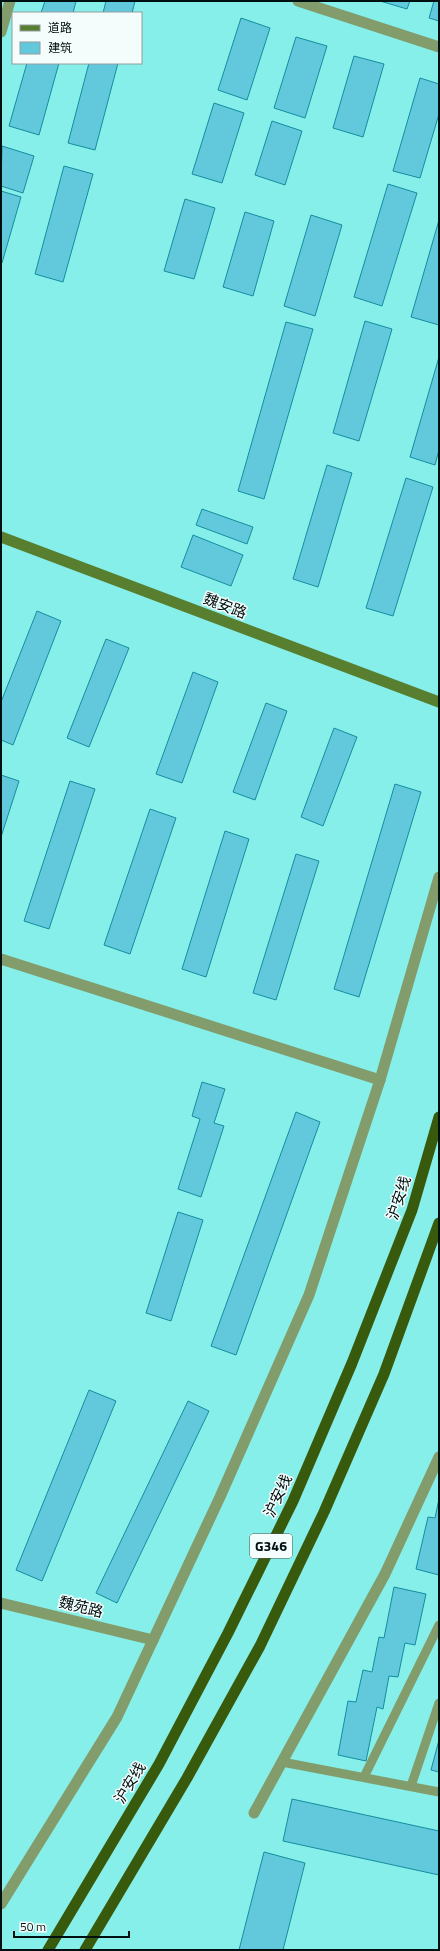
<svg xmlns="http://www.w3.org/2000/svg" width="440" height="1951" viewBox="0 0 440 1951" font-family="'Titillium Web','Noto Sans SC',sans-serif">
  <rect width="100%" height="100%" fill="#86efe9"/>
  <g fill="#62c9dc" stroke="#148d9f">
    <path d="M 45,1 L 76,1 L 73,13 L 41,13 Z"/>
    <path d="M 106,1 L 135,1 L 132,13 L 103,13 Z"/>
    <path d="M 380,1 L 410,1 L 407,9 Z"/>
    <path d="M 434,1 L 439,1 L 439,21 L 429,18 Z"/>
    <path d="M 241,18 L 270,28 L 247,100 L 218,90 Z"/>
    <path d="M 296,37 L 327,46 L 305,118 L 274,108 Z"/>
    <path d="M 354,56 L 384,64 L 363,137 L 333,128 Z"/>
    <path d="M 27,63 L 59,63 L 39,135 L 9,126 Z"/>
    <path d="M 89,63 L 118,63 L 95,150 L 68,143 Z"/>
    <path d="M 420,78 L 439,84 L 439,114 L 420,178 L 393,171 Z"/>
    <path d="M 214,103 L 244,113 L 222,183 L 192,174 Z"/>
    <path d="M 272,121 L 302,131 L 285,185 L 255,175 Z"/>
    <path d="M 2,146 L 34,156 L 23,193 L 1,186 Z"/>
    <path d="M 64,166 L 93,174 L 63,282 L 35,274 Z"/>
    <path d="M 388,184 L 417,193 L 382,306 L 354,297 Z"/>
    <path d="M 1,191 L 21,197 L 2,263 L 1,263 Z"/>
    <path d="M 185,199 L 215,208 L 194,279 L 164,271 Z"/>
    <path d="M 245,212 L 274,221 L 253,296 L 223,287 Z"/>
    <path d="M 311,215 L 342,225 L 315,316 L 284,306 Z"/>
    <path d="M 439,220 L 439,325 L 411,317 Z"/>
    <path d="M 365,321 L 392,329 L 359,441 L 333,433 Z"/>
    <path d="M 286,322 L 313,329 L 264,499 L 238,491 Z"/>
    <path d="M 439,357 L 439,450 L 435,465 L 410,457 Z"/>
    <path d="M 327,465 L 352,473 L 318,587 L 293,579 Z"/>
    <path d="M 406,478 L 433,487 L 393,616 L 366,608 Z"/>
    <path d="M 202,509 L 253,527 L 247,544 L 196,525 Z"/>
    <path d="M 193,535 L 243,555 L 231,586 L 181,567 Z"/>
    <path d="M 37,611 L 61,621 L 13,745 L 1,740 L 1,702 Z"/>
    <path d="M 106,639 L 129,648 L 89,747 L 67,738 Z"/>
    <path d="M 193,672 L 218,682 L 182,783 L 156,774 Z"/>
    <path d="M 266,703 L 287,711 L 255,800 L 233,792 Z"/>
    <path d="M 334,728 L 357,737 L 323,826 L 301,817 Z"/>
    <path d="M 1,775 L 19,781 L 1,837 Z"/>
    <path d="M 70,781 L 95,789 L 49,929 L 24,921 Z"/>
    <path d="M 395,784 L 421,792 L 359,997 L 334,989 Z"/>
    <path d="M 150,809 L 176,818 L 130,954 L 104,945 Z"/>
    <path d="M 225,831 L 249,839 L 206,977 L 182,969 Z"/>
    <path d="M 296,854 L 319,861 L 276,1000 L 253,993 Z"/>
    <path d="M 202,1082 L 225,1089 L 214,1123 L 224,1126 L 201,1197 L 178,1189 L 200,1119 L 192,1116 Z"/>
    <path d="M 296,1112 L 320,1122 L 236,1355 L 211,1346 Z"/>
    <path d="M 178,1212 L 203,1220 L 171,1321 L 146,1313 Z"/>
    <path d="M 89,1390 L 116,1401 L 42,1581 L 16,1570 Z"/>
    <path d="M 188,1401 L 209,1411 L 117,1603 L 96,1593 Z"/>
    <path d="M 439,1499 L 439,1575 L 416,1569 L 428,1517 L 435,1518 Z"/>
    <path d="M 394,1587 L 426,1594 L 415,1645 L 405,1643 L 398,1677 L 389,1676 L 383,1709 L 377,1707 L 366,1761 L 338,1755 L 348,1701 L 356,1702 L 363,1670 L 372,1672 L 379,1637 L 384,1638 Z"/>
    <path d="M 439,1740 L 439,1772 L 431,1770 Z"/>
    <path d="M 292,1799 L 439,1831 L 439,1875 L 283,1841 Z"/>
    <path d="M 264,1852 L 305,1863 L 283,1950 L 239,1950 Z"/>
  </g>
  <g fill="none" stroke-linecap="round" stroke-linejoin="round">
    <g stroke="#829d6b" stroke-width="9">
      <path d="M 282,1762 L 439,1792"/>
      <path d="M 364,1777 L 439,1625"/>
      <path d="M 411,1786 L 439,1703"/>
    </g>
    <g stroke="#829d6b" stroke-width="11">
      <path d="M 298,1 L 439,47"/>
      <path d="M 1,959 L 380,1080"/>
      <path d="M 1,1603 L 153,1640"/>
      <path d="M 254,1813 L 385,1574 L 439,1457"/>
      <path d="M 1,1904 L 117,1717 L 220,1497 L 309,1295 L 380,1080 L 439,877"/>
    </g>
    <path stroke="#829d6b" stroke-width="11" d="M 1,32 L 10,1"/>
    <path stroke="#587e30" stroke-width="11" d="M 1,537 L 439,702"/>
    <g stroke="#385a0d" stroke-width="11">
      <path d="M 48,1950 L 159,1764 L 228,1633 L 293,1501 L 352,1363 L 412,1210 L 439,1117"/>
      <path d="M 85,1950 L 187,1778 L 260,1646 L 324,1512 L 384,1374 L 439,1223"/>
    </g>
  </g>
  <g text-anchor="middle" stroke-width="3" stroke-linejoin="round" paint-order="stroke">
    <rect fill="#f4fdfc" stroke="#495656" stroke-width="1" x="250" y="1534" width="42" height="24" rx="3"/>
    <g font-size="14" font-weight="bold" fill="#000f0f">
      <text x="271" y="1551">G346</text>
    </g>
    <g font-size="15" fill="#000f0f" stroke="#f4fdfc">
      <text transform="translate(225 606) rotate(21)" y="5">魏安路</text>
      <text transform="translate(399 1198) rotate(-72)" y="5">沪安线</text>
      <text transform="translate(278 1496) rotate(-65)" y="5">沪安线</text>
      <text transform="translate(81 1607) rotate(14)" y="5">魏苑路</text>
      <text transform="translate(130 1783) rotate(-59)" y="5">沪安线</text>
    </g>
  </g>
  <rect width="440" height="1951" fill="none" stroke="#000f0f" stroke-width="4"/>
  <rect x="12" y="12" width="130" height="52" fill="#f4fdfc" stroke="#929e9d"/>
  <rect x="20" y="25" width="20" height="6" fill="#587e30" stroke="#929e9d"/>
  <text x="48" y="32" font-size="12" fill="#000f0f">道路</text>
  <rect x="20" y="42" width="20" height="12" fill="#62c9dc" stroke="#929e9d"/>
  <text x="48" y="52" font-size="12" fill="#000f0f">建筑</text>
  <path d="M14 1931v6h115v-6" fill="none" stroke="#000f0f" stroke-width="2"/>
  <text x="20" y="1931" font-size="12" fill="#000f0f" stroke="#f4fdfc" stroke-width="3" paint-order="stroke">50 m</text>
</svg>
